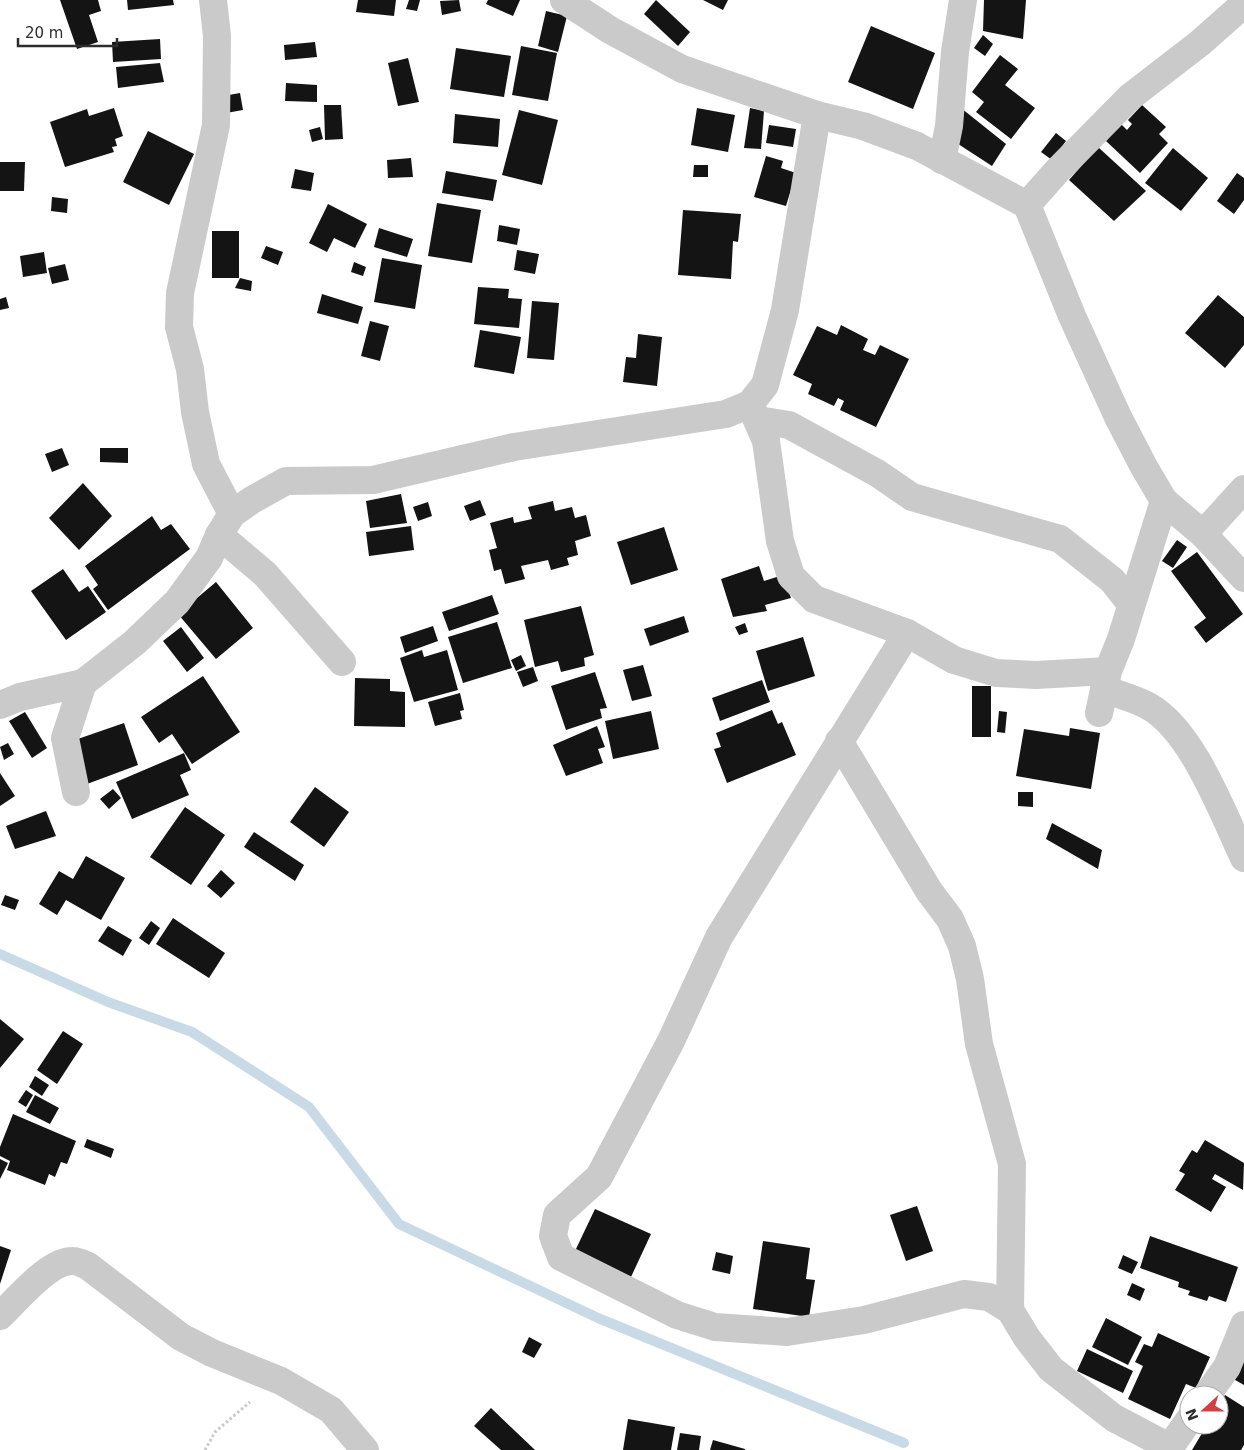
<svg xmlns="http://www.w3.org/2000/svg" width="1244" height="1450" viewBox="0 0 1244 1450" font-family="'DejaVu Sans',sans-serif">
  <rect width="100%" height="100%" fill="#fff"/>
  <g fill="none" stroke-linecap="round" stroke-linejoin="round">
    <path stroke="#c9dae7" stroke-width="10" d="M 0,954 L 108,1002 L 192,1032 L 309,1107 L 399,1224 L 598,1318 L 904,1443"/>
  </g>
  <g fill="#141414">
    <path d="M 60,0 L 98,0 L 101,11 L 89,15 L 98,42 L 77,49 Z"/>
    <path d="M 127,0 L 173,0 L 174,5 L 128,10 Z"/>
    <path d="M 358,0 L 396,0 L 394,16 L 356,12 Z"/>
    <path d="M 409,0 L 420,0 L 417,11 L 406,9 Z"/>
    <path d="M 459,0 L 461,11 L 442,15 L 440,1 Z"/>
    <path d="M 488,0 L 520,0 L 513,16 L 486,4 Z"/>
    <path d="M 656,0 L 690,32 L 678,46 L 644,14 Z"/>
    <path d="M 703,0 L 728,0 L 723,10 Z"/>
    <path d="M 984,0 L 1026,0 L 1023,39 L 983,31 Z"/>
    <path d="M 546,11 L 567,16 L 558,52 L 538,46 Z"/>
    <path d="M 871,26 L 935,53 L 913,109 L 848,82 Z"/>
    <path d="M 983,35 L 993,44 L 985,56 L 974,48 Z"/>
    <path d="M 160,39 L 161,59 L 113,62 L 112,42 Z"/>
    <path d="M 315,42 L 317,57 L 285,60 L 284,45 Z"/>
    <path d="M 521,46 L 557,53 L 548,101 L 512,95 Z"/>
    <path d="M 456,48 L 511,56 L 504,97 L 450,89 Z"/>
    <path d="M 1000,55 L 1018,69 L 1005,85 L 1035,108 L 1011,139 L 976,112 L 984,102 L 972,92 Z"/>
    <path d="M 408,58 L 419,102 L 398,106 L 388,63 Z"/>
    <path d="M 160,63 L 164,82 L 118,88 L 116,67 Z"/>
    <path d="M 286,83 L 317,85 L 317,102 L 285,101 Z"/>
    <path d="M 240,93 L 243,110 L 226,113 L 223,96 Z"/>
    <path d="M 324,105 L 341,105 L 343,139 L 325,140 Z"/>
    <path d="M 1142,105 L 1166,127 L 1159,134 L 1168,143 L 1140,173 L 1106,141 L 1121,124 L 1127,130 L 1132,124 L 1128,120 Z"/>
    <path d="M 114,108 L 123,136 L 115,139 L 117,146 L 112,147 L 114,152 L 65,167 L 50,122 L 87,109 L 89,116 Z"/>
    <path d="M 697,108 L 735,115 L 728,152 L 691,145 Z"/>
    <path d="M 750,108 L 764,111 L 761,149 L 744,148 Z"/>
    <path d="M 961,108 L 1006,144 L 992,166 L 952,140 Z"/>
    <path d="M 519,110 L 558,120 L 542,185 L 502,175 Z"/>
    <path d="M 455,114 L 500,119 L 498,147 L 453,143 Z"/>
    <path d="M 769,125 L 796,129 L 793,147 L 766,143 Z"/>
    <path d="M 320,127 L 323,139 L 312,142 L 309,130 Z"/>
    <path d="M 148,131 L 194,154 L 169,205 L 123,182 Z"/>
    <path d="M 1056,133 L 1066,141 L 1052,160 L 1041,152 Z"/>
    <path d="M 1098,147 L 1146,191 L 1114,221 L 1069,180 Z"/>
    <path d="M 1173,148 L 1208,178 L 1181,211 L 1145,183 Z"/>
    <path d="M 766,156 L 783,161 L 781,168 L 796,173 L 786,206 L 754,197 Z"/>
    <path d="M 411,158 L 413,177 L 388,178 L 387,160 Z"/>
    <path d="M 0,162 L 25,162 L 24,191 L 0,191 Z"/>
    <path d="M 694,165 L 708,165 L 708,177 L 693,177 Z"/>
    <path d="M 295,169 L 314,173 L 311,191 L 291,188 Z"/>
    <path d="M 446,171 L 497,180 L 493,201 L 442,193 Z"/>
    <path d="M 1237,173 L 1244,178 L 1244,200 L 1234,214 L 1217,201 Z"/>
    <path d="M 52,197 L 68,199 L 67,213 L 51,211 Z"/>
    <path d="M 437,203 L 481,210 L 472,263 L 428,256 Z"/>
    <path d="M 328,204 L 367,224 L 355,248 L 334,238 L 327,252 L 309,243 Z"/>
    <path d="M 683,210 L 741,214 L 738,242 L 733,241 L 731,279 L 678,275 Z"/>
    <path d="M 499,225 L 520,229 L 517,245 L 497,241 Z"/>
    <path d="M 379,228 L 413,239 L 407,257 L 374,247 Z"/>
    <rect x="212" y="231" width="27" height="47"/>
    <path d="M 266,246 L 283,252 L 278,265 L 261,258 Z"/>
    <path d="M 517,250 L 539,254 L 535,274 L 514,270 Z"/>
    <path d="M 44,252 L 47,273 L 23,277 L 20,256 Z"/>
    <path d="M 382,258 L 422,265 L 415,309 L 374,302 Z"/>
    <path d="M 354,262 L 366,267 L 363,276 L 351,272 Z"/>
    <path d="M 65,264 L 69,280 L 52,284 L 48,268 Z"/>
    <path d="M 240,278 L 252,281 L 251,291 L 235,288 Z"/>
    <path d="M 478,287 L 509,289 L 508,298 L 522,299 L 519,328 L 474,324 Z"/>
    <path d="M 322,294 L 363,307 L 358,324 L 317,313 Z"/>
    <path d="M 1218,295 L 1244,317 L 1244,345 L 1225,368 L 1185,333 Z"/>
    <path d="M 6,297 L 9,308 L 0,310 L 0,299 Z"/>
    <path d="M 532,301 L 559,303 L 554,360 L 527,358 Z"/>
    <path d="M 370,321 L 389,326 L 380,361 L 361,356 Z"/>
    <path d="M 841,325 L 868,339 L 863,350 L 875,355 L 880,345 L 909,359 L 876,427 L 840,410 L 844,401 L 838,398 L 834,406 L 808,394 L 812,384 L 793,375 L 817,326 L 837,335 Z"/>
    <path d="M 480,330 L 521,337 L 514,374 L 474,367 Z"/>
    <path d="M 638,334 L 662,337 L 657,386 L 623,382 L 626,357 L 636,358 Z"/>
    <path d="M 62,448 L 69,465 L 52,472 L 45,454 Z"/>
    <path d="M 100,448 L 128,448 L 128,463 L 100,462 Z"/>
    <path d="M 83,483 L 112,516 L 79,550 L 49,518 Z"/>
    <path d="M 401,494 L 407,523 L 370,528 L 366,501 Z"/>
    <path d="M 480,500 L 486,515 L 470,521 L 464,506 Z"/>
    <path d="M 553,501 L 555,511 L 572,507 L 575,518 L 586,515 L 591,536 L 575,541 L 578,555 L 567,558 L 569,565 L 551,570 L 548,560 L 521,566 L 525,579 L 505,584 L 501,569 L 494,571 L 489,550 L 497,548 L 490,523 L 513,517 L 514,523 L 532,519 L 528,507 Z"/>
    <path d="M 428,502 L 432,516 L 418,521 L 413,507 Z"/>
    <path d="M 152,516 L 161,530 L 171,524 L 190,549 L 108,610 L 93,589 L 98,585 L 85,566 Z"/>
    <path d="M 411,526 L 414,550 L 369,556 L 366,532 Z"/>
    <path d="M 664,527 L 678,570 L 631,585 L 617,542 Z"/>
    <path d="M 1177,540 L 1187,547 L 1173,568 L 1162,561 Z"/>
    <path d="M 1197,552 L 1243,614 L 1206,643 L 1194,627 L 1206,618 L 1171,571 Z"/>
    <path d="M 759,566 L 764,581 L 783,575 L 791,598 L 765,605 L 767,611 L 733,617 L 721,579 Z"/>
    <path d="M 63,569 L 79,592 L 88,586 L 106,612 L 66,640 L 31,591 Z"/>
    <path d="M 216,582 L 253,628 L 216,659 L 178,614 Z"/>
    <path d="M 492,595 L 499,614 L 449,631 L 442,612 Z"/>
    <path d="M 581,606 L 594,655 L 584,658 L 585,666 L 561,672 L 558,661 L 535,667 L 524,620 Z"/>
    <path d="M 684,616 L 689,632 L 650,646 L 644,629 Z"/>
    <path d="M 497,622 L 512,668 L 463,683 L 448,637 Z"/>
    <path d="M 745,623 L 748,632 L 739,635 L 735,627 Z"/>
    <path d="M 433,626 L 438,641 L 405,653 L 400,637 Z"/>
    <path d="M 181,627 L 204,658 L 187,672 L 163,641 Z"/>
    <path d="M 803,637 L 815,676 L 768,691 L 756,651 Z"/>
    <path d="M 422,650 L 424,657 L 447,650 L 458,690 L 414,702 L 400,658 Z"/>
    <path d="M 521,655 L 526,666 L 516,671 L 511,660 Z"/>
    <path d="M 643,665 L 652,696 L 632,701 L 623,670 Z"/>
    <path d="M 533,667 L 538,681 L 523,687 L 517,672 Z"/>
    <path d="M 595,672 L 607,708 L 600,709 L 602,718 L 566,730 L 551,686 Z"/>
    <path d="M 203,676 L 240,732 L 192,764 L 172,734 L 159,743 L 141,717 Z"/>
    <path d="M 355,678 L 390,679 L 390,691 L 405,692 L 405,727 L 354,726 Z"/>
    <path d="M 762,680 L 770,702 L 720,721 L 712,698 Z"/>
    <rect x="972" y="686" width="19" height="51"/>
    <path d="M 460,693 L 464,710 L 460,711 L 462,719 L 435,726 L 428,702 Z"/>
    <path d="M 772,710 L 778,724 L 782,722 L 796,755 L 727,783 L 714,749 L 721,747 L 716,733 Z"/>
    <path d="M 651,711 L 659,749 L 613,759 L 605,721 Z"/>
    <path d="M 999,711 L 1007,712 L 1005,733 L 997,732 Z"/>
    <path d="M 25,712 L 47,748 L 32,758 L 9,721 Z"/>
    <path d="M 124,723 L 138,765 L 87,784 L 72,741 Z"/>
    <path d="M 597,726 L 605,747 L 598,749 L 603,763 L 566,776 L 553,745 Z"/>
    <path d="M 1070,728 L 1100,733 L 1091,789 L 1016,776 L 1024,729 L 1069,736 Z"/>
    <path d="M 8,743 L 14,754 L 4,760 L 0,747 Z"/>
    <path d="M 184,753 L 191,770 L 180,775 L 189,795 L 132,819 L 116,782 Z"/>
    <path d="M 0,773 L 15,796 L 0,806 Z"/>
    <path d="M 315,787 L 349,812 L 324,847 L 290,822 Z"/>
    <path d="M 113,789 L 121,798 L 109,809 L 100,799 Z"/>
    <path d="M 1018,792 L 1033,792 L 1033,807 L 1018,806 Z"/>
    <path d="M 185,807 L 225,835 L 191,885 L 150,857 Z"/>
    <path d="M 46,811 L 56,836 L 15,849 L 6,826 Z"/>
    <path d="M 1052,823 L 1102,850 L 1098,869 L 1046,839 Z"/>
    <path d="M 254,832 L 304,865 L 295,881 L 244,847 Z"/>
    <path d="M 86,856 L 125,878 L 101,920 L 66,900 L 57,915 L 39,904 L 59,871 L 73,879 Z"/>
    <path d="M 221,870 L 235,883 L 221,898 L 207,886 Z"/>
    <path d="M 5,895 L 19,900 L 15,910 L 1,905 Z"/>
    <path d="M 173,918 L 225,953 L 209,978 L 156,944 Z"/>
    <path d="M 151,921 L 160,928 L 149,945 L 139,938 Z"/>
    <path d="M 108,926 L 132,940 L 123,956 L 98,941 Z"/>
    <path d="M 0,1019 L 24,1039 L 0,1068 Z"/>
    <path d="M 63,1031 L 83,1044 L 57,1084 L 37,1070 Z"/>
    <path d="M 35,1076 L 49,1085 L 42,1096 L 29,1087 Z"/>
    <path d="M 26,1090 L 33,1095 L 26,1107 L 18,1102 Z"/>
    <path d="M 35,1095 L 59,1108 L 50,1124 L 26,1112 Z"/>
    <path d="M 13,1114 L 76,1141 L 67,1164 L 61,1162 L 55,1177 L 49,1174 L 45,1185 L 7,1170 L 10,1161 L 0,1156 L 0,1147 Z"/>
    <path d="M 87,1139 L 114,1149 L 111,1158 L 84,1147 Z"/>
    <path d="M 1205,1140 L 1244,1163 L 1243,1190 L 1215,1174 L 1212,1179 L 1226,1187 L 1211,1212 L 1175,1190 L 1185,1174 L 1179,1171 L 1192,1150 L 1197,1153 Z"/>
    <path d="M 0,1159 L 8,1163 L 0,1179 Z"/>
    <path d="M 917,1206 L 933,1251 L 906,1261 L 890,1215 Z"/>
    <path d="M 595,1209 L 651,1234 L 631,1277 L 575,1251 Z"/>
    <path d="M 1150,1236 L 1238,1267 L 1226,1302 L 1209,1296 L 1207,1301 L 1188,1295 L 1190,1291 L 1178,1287 L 1179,1282 L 1140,1268 Z"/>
    <path d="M 763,1241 L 810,1248 L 806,1279 L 815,1280 L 809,1317 L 753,1309 Z"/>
    <path d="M 0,1246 L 11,1250 L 0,1284 Z"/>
    <path d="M 716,1252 L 733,1256 L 730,1274 L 712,1270 Z"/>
    <path d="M 1123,1255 L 1138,1262 L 1132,1274 L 1118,1268 Z"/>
    <path d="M 1132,1283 L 1145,1289 L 1140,1301 L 1127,1295 Z"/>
    <path d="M 1106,1318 L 1142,1337 L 1128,1365 L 1092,1347 Z"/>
    <path d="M 1158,1333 L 1210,1357 L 1196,1388 L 1186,1384 L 1170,1419 L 1128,1399 L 1143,1366 L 1135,1362 L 1144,1344 L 1152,1347 Z"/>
    <path d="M 529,1337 L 542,1344 L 534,1358 L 522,1352 Z"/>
    <path d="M 1087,1349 L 1133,1371 L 1123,1393 L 1077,1371 Z"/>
    <path d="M 1244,1349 L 1244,1385 L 1228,1376 Z"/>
    <path d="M 1225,1395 L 1244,1407 L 1244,1445 L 1241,1450 L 1192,1450 L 1207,1425 L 1219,1425 L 1219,1405 Z"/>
    <path d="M 491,1408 L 535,1450 L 501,1450 L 474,1426 Z"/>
    <path d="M 628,1419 L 675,1427 L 671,1450 L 623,1450 Z"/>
    <path d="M 680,1433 L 701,1436 L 699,1450 L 677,1450 Z"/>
    <path d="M 713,1440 L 745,1449 L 745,1450 L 710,1450 Z"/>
  </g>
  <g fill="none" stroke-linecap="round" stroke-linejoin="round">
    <path stroke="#cacaca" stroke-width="3" stroke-dasharray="2.5 2.5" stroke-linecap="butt" d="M 205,1450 L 215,1432 L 250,1402"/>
    <g stroke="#cacaca" stroke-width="28">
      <path d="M 213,0 L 217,36 L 216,125 L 180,293 L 179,327 L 190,369 L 195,412 L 206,464 L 232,514"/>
      <path d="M 564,0 L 610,30 L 682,69 L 817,115 L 863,126 L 917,146 L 1027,205 L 1072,316 L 1118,417 L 1144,467 L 1164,501 L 1203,534 L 1244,578"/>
      <path d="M 942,160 L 949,126 L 955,52 L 963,0"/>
      <path d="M 1027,205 L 1057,171 L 1130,97 L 1200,43 L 1244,4"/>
      <path d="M 750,404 L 766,441 L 780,541 L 791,576 L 814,599 L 907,633 L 954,660 L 996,673 L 1036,675 L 1108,671"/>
      <path d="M 757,420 L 789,425 L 877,473 L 912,497 L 1060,539 L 1112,580 L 1131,604"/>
      <path d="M 1203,534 L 1244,489"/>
      <path d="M 219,535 L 265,574 L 342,662"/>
      <path d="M 907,633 L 719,937 L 671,1041 L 599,1177 L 557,1215 L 553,1236 L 561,1257 L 677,1315 L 715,1327 L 787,1332 L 864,1320 L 964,1294 L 989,1297 L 1010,1310 L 1027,1338 L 1051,1369 L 1114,1418 L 1169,1447"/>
      <path d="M 1104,689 C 1119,695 1137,699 1150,707 C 1193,732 1223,814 1244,858"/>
      <path d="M 0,705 L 20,697 L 83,683"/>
      <path d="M 1099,713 L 1108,671 L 1121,639 L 1164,501"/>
      <path d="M 839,741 L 929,891 L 950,919 L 962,946 L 970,979 L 979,1044 L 1012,1164 L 1010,1310"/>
      <path d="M 76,792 L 65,738 L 83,683 L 134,643 L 177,602 L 209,558 L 219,535 L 232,514 L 252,500 L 286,481 L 373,480 L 514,447 L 726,414 L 750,404 L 765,385 L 785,310 L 817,115"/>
      <path d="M 0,1316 C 17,1300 49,1260 73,1261 C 78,1261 83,1264 88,1266 L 181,1337 L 212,1353 L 281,1381 L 331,1410 L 365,1450"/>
      <path d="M 1207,1395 L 1227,1367 L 1244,1325"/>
      <path d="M 1168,1450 L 1189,1420"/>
    </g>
  </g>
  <g transform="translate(1204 1410) rotate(249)"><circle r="24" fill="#ffffff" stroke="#ababab"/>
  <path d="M0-4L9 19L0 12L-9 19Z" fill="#d34044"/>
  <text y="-8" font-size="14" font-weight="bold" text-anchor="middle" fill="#2d2d2d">N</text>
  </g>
  <path d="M18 38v8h99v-8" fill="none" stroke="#2d2d2d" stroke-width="2.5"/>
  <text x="25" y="38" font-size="15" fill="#2d2d2d" stroke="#ffffff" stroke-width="4" paint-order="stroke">20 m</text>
</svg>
